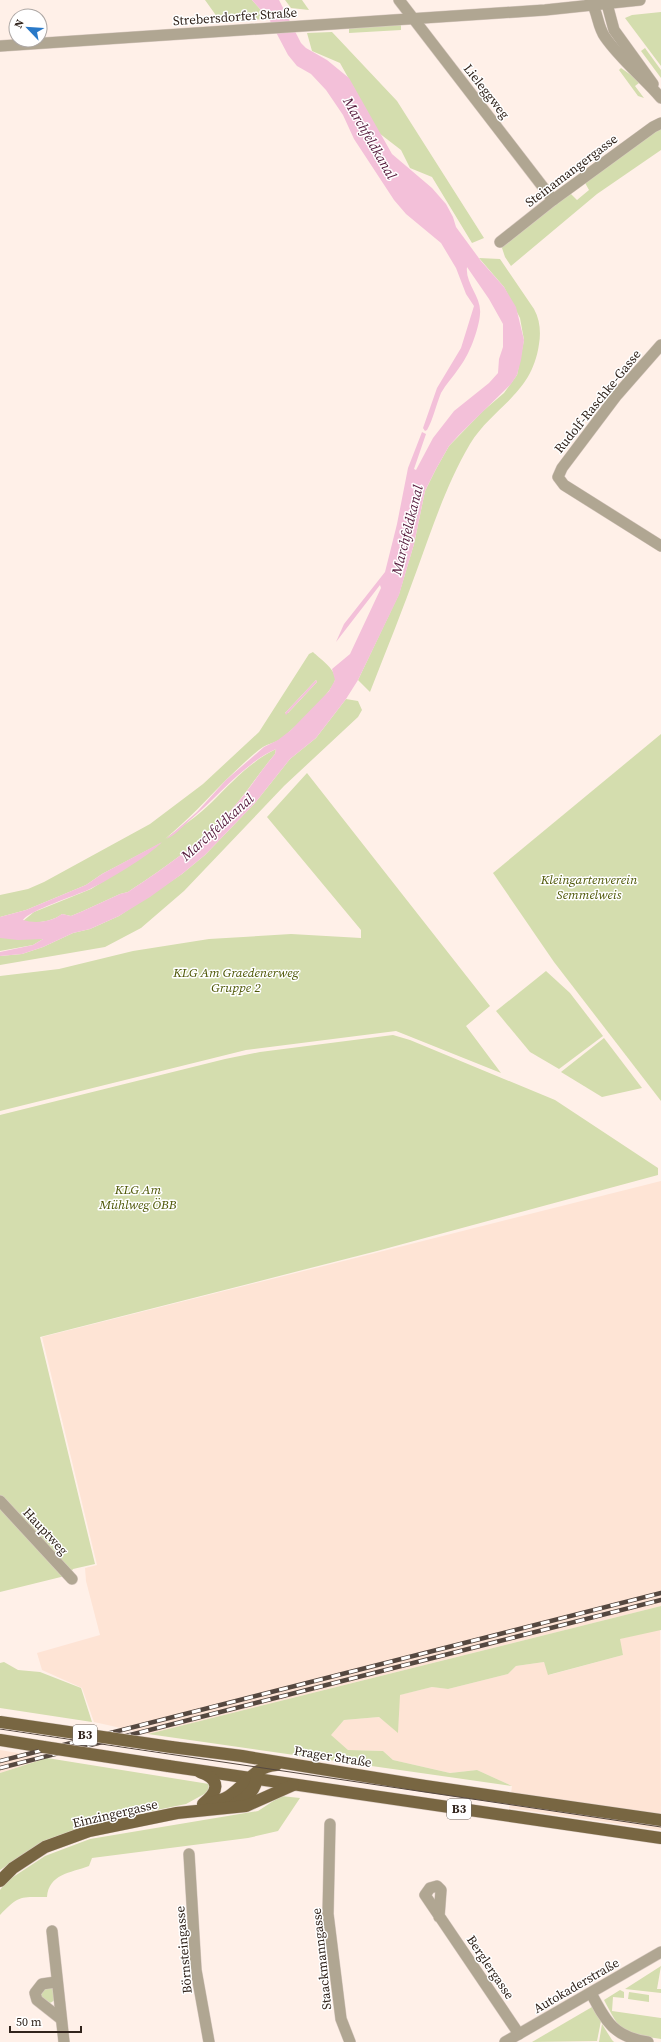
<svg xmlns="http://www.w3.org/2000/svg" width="661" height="2042" viewBox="0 0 661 2042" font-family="'Source Serif 4',serif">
  <rect width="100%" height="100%" fill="#fff0e8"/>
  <g fill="#fee4d5">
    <path d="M 661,1181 L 661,1606 L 148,1734 L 94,1722 L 82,1688 L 42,1670 L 37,1653 L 100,1635 L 86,1581 L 85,1568 L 97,1565 L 42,1337 Z"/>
    <path d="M 660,1629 L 661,1830 L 509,1808 L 512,1786 L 477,1770 L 450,1773 L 393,1760 L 383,1751 L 348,1750 L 330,1735 L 344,1720 L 379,1717 L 398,1732 L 399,1695 L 432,1687 L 448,1689 L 508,1674 L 516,1666 L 544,1662 L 549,1675 L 623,1655 L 619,1639 Z"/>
    <path d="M 0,1750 L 47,1758 L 0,1773 Z"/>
  </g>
  <g fill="#d4ddae" fill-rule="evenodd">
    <path d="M 205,0 L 252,0 L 269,19 L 220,21 Z"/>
    <path d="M 285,0 L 302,0 L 309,10 L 291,8 Z"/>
    <path d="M 661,12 L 661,66 L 625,18 L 632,15 Z"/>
    <path d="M 401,24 L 401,30 L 349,33 L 349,27 Z"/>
    <path d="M 332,32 L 397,101 L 484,238 L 472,243 L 432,177 L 410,168 L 401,150 L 379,133 L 340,63 L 312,51 L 307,33 Z"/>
    <path d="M 645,48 L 661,70 L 661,78 L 641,51 Z"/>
    <path d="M 621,68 L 638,80 L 639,83 L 635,86 L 644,98 L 638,96 L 619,70 Z"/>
    <path d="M 661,129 L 661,150 L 597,194 L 511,266 L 505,257 L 501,245 L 569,194 L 571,194 L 577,200 L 589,190 L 584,181 L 650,132 Z"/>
    <path d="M 479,258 L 500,259 L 534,309 C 540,320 541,332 539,344 C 532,395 493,406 470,444 C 447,483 433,526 418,567 C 403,609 386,651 370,692 L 358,680 L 399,594 L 414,544 L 425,491 L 436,469 L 449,446 L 483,411 L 504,393 L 517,375 L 524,340 L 520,318 L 504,287 Z"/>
    <path d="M 313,652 C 319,658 337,670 335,680 C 332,693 291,732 279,740 C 274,743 268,744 263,747 C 250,756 238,769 226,780 C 206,800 188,820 165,839 C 181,827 198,816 212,802 C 231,783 251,761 276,749 L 275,754 C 262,769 251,786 238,802 C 207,839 167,866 128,892 L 120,894 L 83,911 L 71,916 L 62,914 C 52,922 35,924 23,921 L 34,912 L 91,889 L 136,861 L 161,843 L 102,874 L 86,885 L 26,910 L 0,917 L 0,895 L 28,889 L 44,882 L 150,824 L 203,784 L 259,732 L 309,654 ZM 316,680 L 317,682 L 288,713 L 285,713 Z"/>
    <path d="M 346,699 L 358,701 L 362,710 L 358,717 L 284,786 L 184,891 L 141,928 L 105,947 L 0,965 L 0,956 L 22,954 L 43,947 L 73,933 L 90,929 L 119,916 L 182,874 L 205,855 L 255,803 L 290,759 L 316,738 Z"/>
    <path d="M 661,734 L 661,1101 L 554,962 L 493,873 Z"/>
    <path d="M 307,773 L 490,1006 L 466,1026 L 501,1073 L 396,1031 L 246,1050 L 0,1111 L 0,976 L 59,969 L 133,951 L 209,939 L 291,934 L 361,938 L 361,930 L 267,817 Z"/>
    <path d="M 0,938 L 42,938 L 43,939 L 33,945 L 0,951 Z"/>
    <path d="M 546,971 L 570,993 L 603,1036 L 559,1069 L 530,1052 L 496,1011 Z"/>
    <path d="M 393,1035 L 410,1040 L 555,1100 L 658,1168 L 658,1175 L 377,1251 L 40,1337 L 95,1564 L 73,1569 L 69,1575 L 0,1592 L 0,1115 L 225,1059 L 260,1052 Z"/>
    <path d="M 604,1038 L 642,1088 L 602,1097 L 561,1072 Z"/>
    <path d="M 661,1606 L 661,1630 L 620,1639 L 623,1655 L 548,1675 L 544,1662 L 516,1666 L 508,1674 L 448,1689 L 432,1687 L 400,1695 L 398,1733 L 379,1717 L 344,1720 L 331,1735 L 348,1750 L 383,1751 L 393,1760 L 450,1773 L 477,1770 L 512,1786 L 148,1734 Z"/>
    <path d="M 4,1662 L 18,1670 L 40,1672 L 81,1688 L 92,1722 L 0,1708 L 0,1663 Z"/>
    <path d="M 47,1758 L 209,1784 L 208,1792 L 186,1804 L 93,1823 L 46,1840 L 0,1870 L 0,1773 Z"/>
    <path d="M 281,1796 L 300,1798 L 278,1831 L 248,1838 L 92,1858 L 89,1866 C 70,1873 49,1874 47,1897 C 20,1897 19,1895 0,1915 L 0,1890 L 7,1881 L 45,1856 L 90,1839 L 258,1811 Z"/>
    <path d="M 661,1966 L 657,1989 L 661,1989 L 661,1993 L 625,1989 Z"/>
    <circle cx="48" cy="1995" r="8"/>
    <path d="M 620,1990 L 624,1992 L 624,1998 L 613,1997 L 612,2011 L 661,2018 L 661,2039 C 622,2033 623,2036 604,2000 Z"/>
    <path d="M 629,1992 L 649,1995 L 649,2002 L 628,1999 Z"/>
    <path d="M 592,2007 L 601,2021 L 597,2041 L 532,2042 Z"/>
    <path d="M 602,2024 L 612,2040 L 614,2042 L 599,2042 Z"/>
  </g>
  <g fill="#f3c0d9">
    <path d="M 252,0 L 279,0 L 301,43 L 306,48 L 327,60 L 349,78 L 392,154 L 432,188 L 446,204 L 453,217 L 456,227 L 481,261 L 504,287 L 516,307 L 524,340 L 521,360 L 517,375 L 511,384 L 459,435 L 449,446 L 436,469 L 425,491 L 414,544 L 399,595 L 358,680 L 346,699 L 316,738 L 290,759 L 255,803 L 205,855 L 182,874 L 150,897 L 119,916 L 90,929 L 73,933 L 43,947 L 22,954 L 0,956 L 0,952 L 33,945 L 43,939 L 18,940 L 0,938 L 0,917 L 26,910 L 86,885 L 102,874 L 162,842 C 149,856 107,881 90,889 C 75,896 30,910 23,920 C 35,924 52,922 62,914 L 71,916 L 83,911 L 120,894 L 128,892 C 167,866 207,839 238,802 C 251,787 262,769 275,754 L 276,749 C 244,763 217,798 190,820 C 182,827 175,836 166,839 L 197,812 L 226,780 L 264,747 L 278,740 L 291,730 L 329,691 L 335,680 L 332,669 L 350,654 L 381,588 L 380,585 L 336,642 L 344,624 L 385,572 L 397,524 L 408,468 L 422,432 L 426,434 L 414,469 L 416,470 L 433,438 L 454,411 L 489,383 L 498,373 L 499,359 L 503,347 L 503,324 L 489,299 L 467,267 C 465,284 482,297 480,314 C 479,329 469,356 459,368 C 453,377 446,384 441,393 C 436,405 433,420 427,430 L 425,431 L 423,428 L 437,388 L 461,348 L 474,306 L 466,294 L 456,268 L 441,243 L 406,214 L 394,200 L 354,139 L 343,115 L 326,90 L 311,74 L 297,66 L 288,55 L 269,19 Z"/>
    <path d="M 316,680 L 317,682 L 286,715 L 285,713 Z"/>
  </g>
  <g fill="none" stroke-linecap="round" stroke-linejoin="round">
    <defs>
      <g id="minor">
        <path d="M 399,0 L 553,200"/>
        <path d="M 590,0 C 598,11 597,26 605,37 C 621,60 643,77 661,98"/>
        <path d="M 607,4 L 614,30 L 653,84"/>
        <path d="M 0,46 L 545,10 L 640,0"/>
        <path d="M 500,242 L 553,200 L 653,127 L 661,123"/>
        <path d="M 661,345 L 617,395 L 562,468 L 558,477 L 564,485 L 661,546"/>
        <path d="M 0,1501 L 72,1579"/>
        <path d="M 330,1824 L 328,1914 L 341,2019 L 350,2042"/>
        <path d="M 189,1854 L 196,1970 L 209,2042"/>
        <path d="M 439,1917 L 441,1890 L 437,1886 L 430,1888 L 425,1895 L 519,2034"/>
        <path d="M 52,1931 L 64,2042"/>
        <path d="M 56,1982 L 42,1984 L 35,1993 L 37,2000 L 61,2019"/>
        <path d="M 591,1993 C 606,2022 614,2037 648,2042"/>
        <path d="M 505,2042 L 661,1952"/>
      </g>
      <g id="major">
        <path d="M 0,1740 L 44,1747"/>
        <path d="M 171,1747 L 242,1756 L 425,1786 L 661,1820"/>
        <path d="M 168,1766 L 661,1838"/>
        <path d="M 200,1772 C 222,1780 218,1792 203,1804"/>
        <path d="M 205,1804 C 213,1802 221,1801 229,1796 C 245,1786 255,1766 276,1765"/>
        <path d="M 234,1805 C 248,1797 258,1789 257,1772"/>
        <path d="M 0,1881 L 13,1868 L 45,1847 L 89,1831 L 177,1813 L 246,1806 L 293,1785"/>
      </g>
    </defs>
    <use href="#minor" stroke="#dacbc3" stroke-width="12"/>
    <use href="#major" stroke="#dacbc3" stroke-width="13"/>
    <use href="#minor" stroke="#b0a692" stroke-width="11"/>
    <use href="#major" stroke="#786642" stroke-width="12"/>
    <path stroke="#554840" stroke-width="1" d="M 0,1729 L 661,1827"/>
    <defs>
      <g id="rail">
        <path d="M 0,1761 L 661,1593"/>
        <path d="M 0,1768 L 661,1600"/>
      </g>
    </defs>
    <use href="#rail" stroke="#554840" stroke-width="4.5"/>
    <use href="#rail" stroke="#fff" stroke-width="3" stroke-dasharray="9" stroke-linecap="butt"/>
    <defs>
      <g id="major-bridge">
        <path d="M 0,1722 L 171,1747"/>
        <path d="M 44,1747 L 168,1766"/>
      </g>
    </defs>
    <use href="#major-bridge" stroke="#dacbc3" stroke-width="13" stroke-linecap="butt"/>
    <use href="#major-bridge" stroke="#786642" stroke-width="12"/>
  </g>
  <g text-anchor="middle" stroke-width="3" stroke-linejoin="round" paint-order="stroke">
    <g fill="#fff" stroke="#6f6660" stroke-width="1">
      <rect x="73" y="1725" width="24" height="20" rx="3"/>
      <rect x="447" y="1799" width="24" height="20" rx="3"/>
    </g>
    <g font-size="12" font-weight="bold" fill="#31241c">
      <text x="85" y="1739">B3</text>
      <text x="459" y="1813">B3</text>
    </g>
    <g font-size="13" fill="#31241c" stroke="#fff">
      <text transform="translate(235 16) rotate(-4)" y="5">Strebersdorfer Straße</text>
      <text transform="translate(487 91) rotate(52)" y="5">Lieleggweg</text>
      <text transform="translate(571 170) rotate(-37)" y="5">Steinamangergasse</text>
      <text transform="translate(597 401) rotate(-51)" y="5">Rudolf-Raschke-Gasse</text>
      <text transform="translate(46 1531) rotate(47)" y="5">Hauptweg</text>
      <text transform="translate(333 1756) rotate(9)" y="5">Prager Straße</text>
      <text transform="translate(115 1813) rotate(-13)" y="5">Einzingergasse</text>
      <text transform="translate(183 1950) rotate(-95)" y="5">Börnsteingasse</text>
      <text transform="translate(321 1959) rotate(-96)" y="5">Staackmanngasse</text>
      <text transform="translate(491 1967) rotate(56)" y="5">Berglergasse</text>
      <text transform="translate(576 1985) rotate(-30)" y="5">Autokaderstraße</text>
    </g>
    <g font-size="13" font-style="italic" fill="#4d5605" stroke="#fff">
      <text x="589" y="884">Kleingartenverein<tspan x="589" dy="15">Semmelweis</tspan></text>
      <text x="236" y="977">KLG Am Graedenerweg<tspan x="236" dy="15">Gruppe 2</tspan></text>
      <text x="138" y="1194">KLG Am<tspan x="138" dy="15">Mühlweg ÖBB</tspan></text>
    </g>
    <g font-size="14" font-style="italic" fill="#551a3c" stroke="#fff">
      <text transform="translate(370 138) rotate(60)" y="5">Marchfeldkanal</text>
      <text transform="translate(407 530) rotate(-76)" y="5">Marchfeldkanal</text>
      <text transform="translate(217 827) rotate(-42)" y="5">Marchfeldkanal</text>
    </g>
  </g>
  <g transform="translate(28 28) rotate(295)"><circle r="19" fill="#ffffff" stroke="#ada7a4"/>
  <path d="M0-3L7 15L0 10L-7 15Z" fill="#2979c8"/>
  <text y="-6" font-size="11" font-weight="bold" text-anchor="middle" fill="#31241c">N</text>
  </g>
  <path d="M10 2026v6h71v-6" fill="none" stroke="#31241c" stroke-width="2"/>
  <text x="16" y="2026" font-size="12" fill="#31241c" stroke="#ffffff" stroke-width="3" paint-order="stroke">50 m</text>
</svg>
